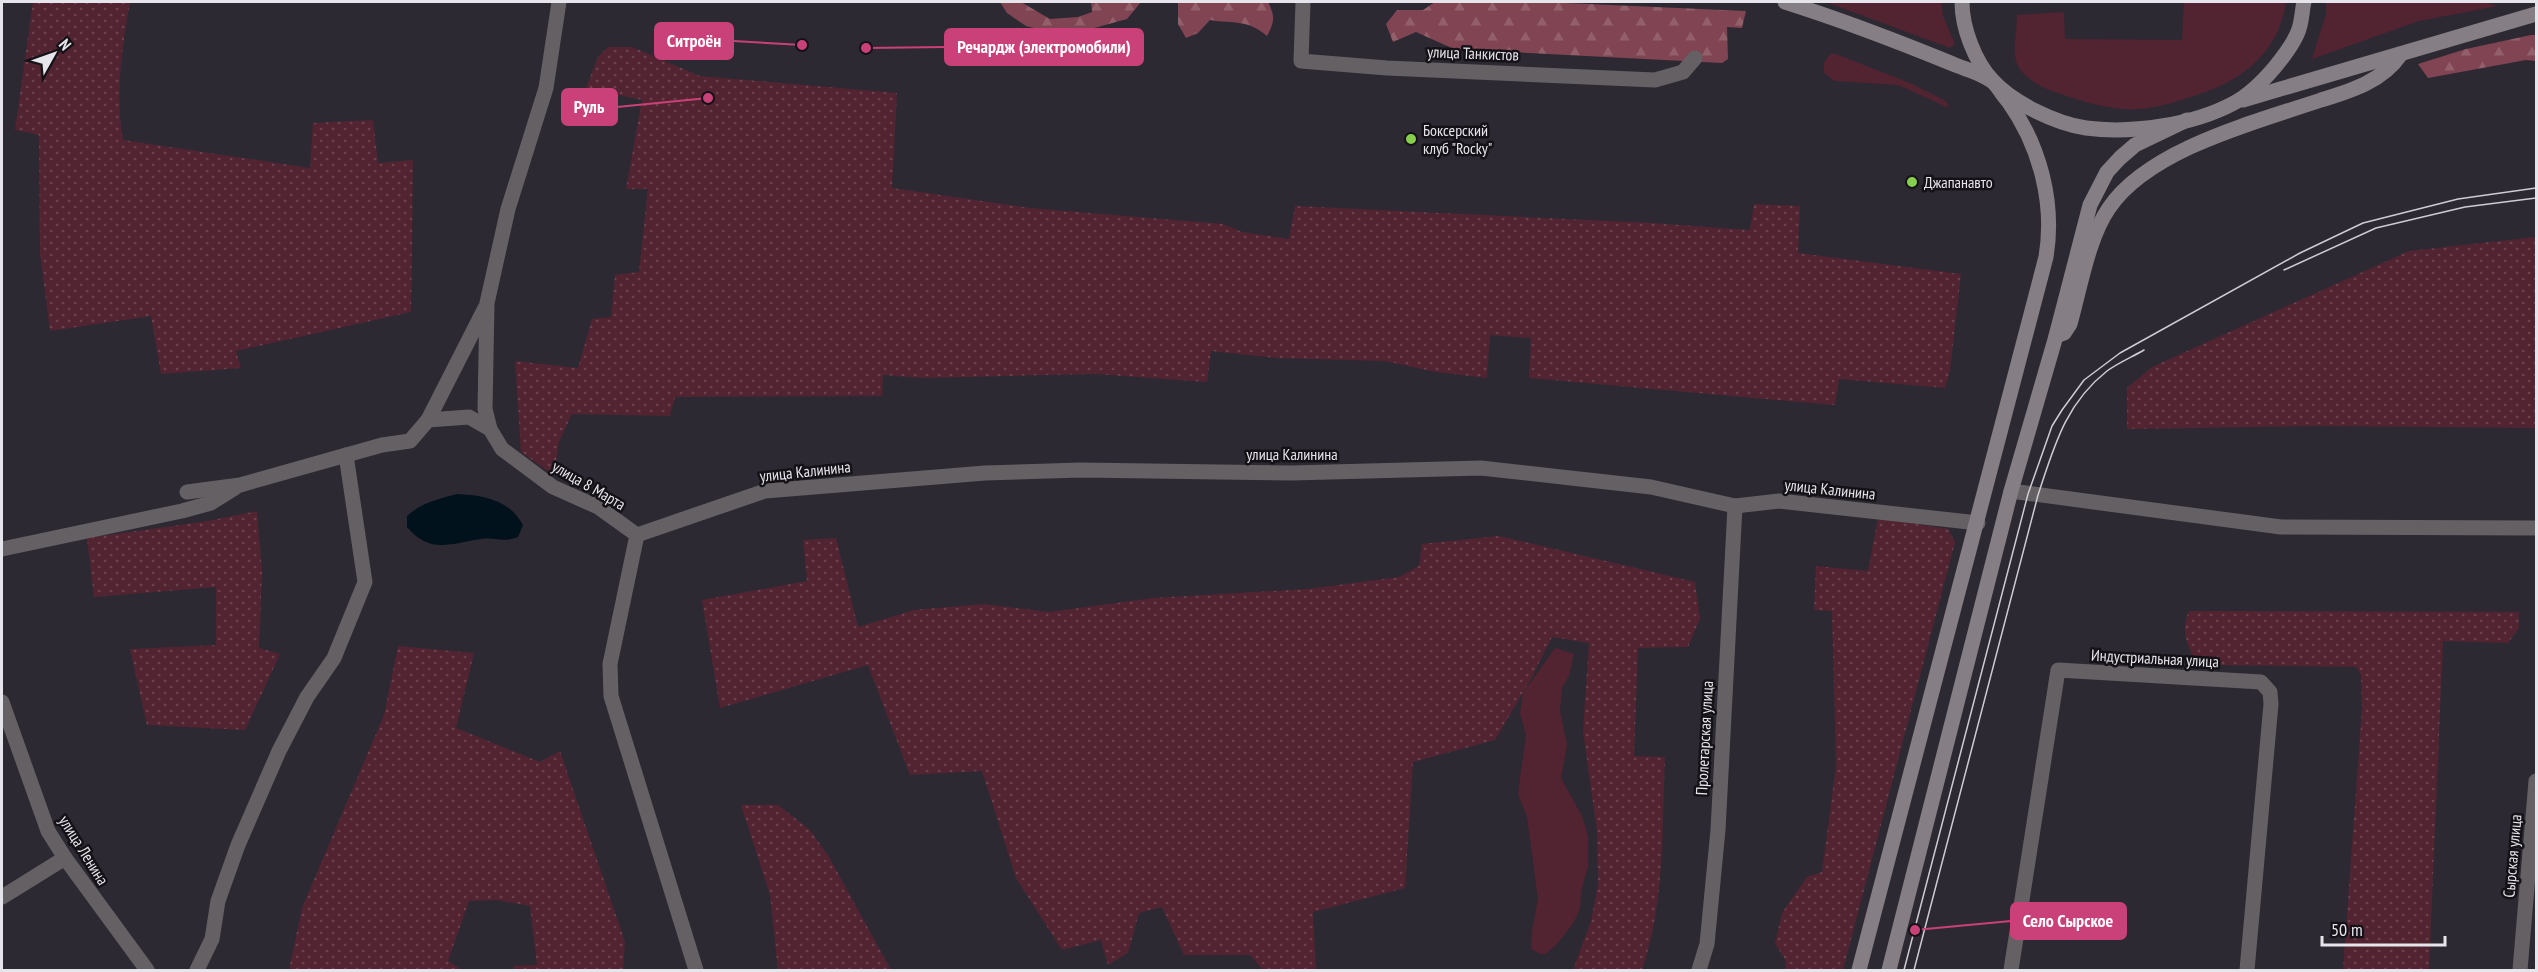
<svg xmlns="http://www.w3.org/2000/svg" width="2538" height="972" viewBox="0 0 2538 972" font-family="'PT Sans Narrow',sans-serif">
  <defs>
    <pattern id="forest-firs" width="22" height="20" patternUnits="userSpaceOnUse" patternTransform="scale(1.5)"><rect width="22" height="20" fill="#804452"/><path d="M5 1l3.5 6h-7zM16 11l3.5 6h-7z" fill="#925f6b"/></pattern>
    <pattern id="garden-dots" width="8" height="8" patternUnits="userSpaceOnUse" patternTransform="scale(1.5)"><rect width="8" height="8" fill="#522330"/><path d="M2 2h.1M6 6h.1" fill="none" stroke="#6b434e" stroke-width="1.8" stroke-linecap="round"/></pattern>
  </defs>
  <rect width="100%" height="100%" fill="#2c2933"/>
  <g fill="#522330">
    <path d="M 1826,2 L 1941,2 L 1943,16 L 1955,44 L 1950,48 Z"/>
    <path d="M 2184,2 L 2286,2 C 2278,57 2238,83 2188,98 C 2173,103 2155,108 2139,109 C 2113,111 2083,102 2058,93 C 2044,89 2020,77 2016,61 C 2013,48 2017,29 2017,15 L 2064,12 L 2065,39 L 2182,40 Z"/>
    <path d="M 2326,2 L 2483,2 L 2498,6 L 2419,21 L 2312,59 L 2326,14 Z"/>
    <path d="M 1830,54 L 1836,54 L 1910,83 L 1946,101 L 1949,108 L 1898,85 L 1835,81 L 1824,73 L 1824,63 Z"/>
    <path d="M 1555,648 L 1574,654 L 1569,676 L 1562,688 L 1560,711 L 1567,745 L 1561,778 L 1583,818 L 1588,836 L 1588,866 L 1581,892 L 1580,909 L 1574,922 L 1558,943 L 1546,954 L 1540,954 L 1531,949 L 1532,930 L 1538,899 L 1527,817 L 1518,794 L 1526,735 L 1520,713 L 1523,693 Z"/>
  </g>
  <g fill="url(#forest-firs)">
    <path d="M 1000,2 L 1021,2 L 1050,19 L 1078,17 L 1092,12 L 1091,2 L 1141,2 L 1127,19 L 1076,33 L 1046,31 L 1026,26 L 1007,13 Z"/>
    <path d="M 1178,2 L 1268,2 C 1275,16 1275,21 1267,36 C 1247,19 1235,24 1210,20 L 1198,33 L 1186,38 L 1178,24 Z"/>
    <path d="M 1435,2 L 1543,2 L 1746,11 L 1742,28 L 1727,27 L 1728,59 L 1722,63 L 1454,49 L 1416,32 L 1393,42 L 1386,24 L 1397,10 L 1423,10 Z"/>
    <path d="M 2531,35 L 2536,35 L 2536,61 L 2526,60 L 2428,78 L 2418,64 L 2466,49 Z"/>
  </g>
  <g fill="url(#garden-dots)">
    <path d="M 33,2 L 130,2 C 122,46 115,96 123,140 L 310,168 L 313,123 L 373,120 L 378,163 L 413,160 L 411,312 L 236,351 L 241,368 L 161,374 L 151,316 L 50,331 L 40,253 L 39,135 L 15,130 Z"/>
    <path d="M 608,47 L 632,47 L 700,76 L 897,93 L 892,188 L 1030,208 L 1223,224 L 1242,232 L 1289,239 L 1295,206 L 1652,223 L 1750,230 L 1754,204 L 1800,206 L 1798,253 L 1961,274 L 1950,370 L 1945,388 L 1839,379 L 1835,405 L 1529,378 L 1531,338 L 1490,335 L 1487,378 L 1436,372 L 1385,361 L 1276,358 L 1211,351 L 1207,382 L 1095,374 L 924,378 L 883,375 L 882,396 L 675,397 L 670,416 L 572,414 L 558,444 L 555,476 L 521,452 L 515,361 L 578,368 L 592,319 L 611,317 L 615,275 L 639,272 L 648,189 L 626,189 L 642,100 L 586,88 L 598,57 Z"/>
    <path d="M 2536,237 L 2536,428 L 2319,426 L 2127,429 L 2127,388 L 2152,367 L 2409,251 Z"/>
    <path d="M 257,511 L 262,572 L 259,648 L 280,654 L 245,730 L 147,725 L 130,649 L 216,645 L 216,587 L 94,597 L 87,538 L 208,521 Z"/>
    <path d="M 1878,518 L 1948,529 L 1955,542 L 1843,970 L 1786,970 L 1785,959 L 1775,944 L 1782,913 L 1807,877 L 1822,872 L 1836,766 L 1832,611 L 1814,610 L 1816,566 L 1868,571 Z"/>
    <path d="M 1499,536 L 1695,582 L 1700,619 L 1688,647 L 1638,648 L 1634,756 L 1665,757 C 1662,828 1665,903 1642,970 L 1573,970 L 1591,921 L 1598,885 L 1597,831 L 1583,731 L 1589,643 L 1552,637 L 1530,681 L 1495,740 L 1413,762 L 1405,888 L 1313,912 L 1316,970 L 1263,970 L 1250,955 L 1184,955 L 1162,907 L 1139,913 L 1128,953 L 1108,965 L 1101,940 L 1062,950 L 1016,878 L 982,771 L 910,775 L 868,665 L 720,708 L 702,600 L 807,581 L 803,540 L 836,538 L 858,627 L 914,610 L 983,604 L 1049,612 L 1153,598 L 1308,589 L 1399,577 L 1419,566 L 1422,544 Z"/>
    <path d="M 2189,611 L 2519,612 L 2519,628 L 2508,643 L 2443,641 L 2429,970 L 2343,970 L 2362,709 L 2361,675 L 2356,667 L 2212,665 L 2194,659 C 2186,642 2181,629 2189,611 Z"/>
    <path d="M 398,646 L 474,653 L 456,728 L 540,762 L 560,751 L 625,942 L 623,970 L 515,970 L 513,966 L 537,965 L 530,906 L 496,900 L 469,901 L 448,961 L 462,970 L 289,970 L 302,908 L 384,715 Z"/>
    <path d="M 741,805 L 778,805 L 810,830 L 829,857 L 891,970 L 778,970 L 770,895 Z"/>
  </g>
  <path fill="#01121c" d="M 457,494 C 483,495 510,500 523,525 L 518,537 C 502,543 496,537 481,539 C 452,543 430,555 407,527 L 407,516 C 421,503 438,499 457,494 Z"/>
  <g fill="none" stroke-linecap="round" stroke-linejoin="round">
    <g stroke="#656064" stroke-width="15">
      <path d="M 559,2 L 546,88 L 508,209 L 487,303 L 485,409 L 490,429 L 502,449 L 553,487 L 598,507 L 637,535 L 610,664 L 611,696 L 696,970"/>
      <path d="M 1303,2 L 1301,61 L 1387,68 L 1655,80 L 1683,72 L 1695,58"/>
      <path d="M 428,420 L 469,417 L 490,429"/>
      <path d="M 2011,491 L 2281,527 L 2536,528"/>
      <path d="M 187,492 L 240,485 L 382,445 L 410,441 L 428,420 L 485,308"/>
      <path d="M 637,535 L 765,491 L 985,473 L 1081,470 L 1292,473 L 1481,468 L 1651,487 L 1735,506 L 1779,501 L 1978,523"/>
      <path d="M 2,549 L 182,511 L 211,503 L 235,488"/>
      <path d="M 2,702 L 48,831 L 65,858 L 147,970"/>
      <path d="M 2,897 L 65,858"/>
      <path d="M 197,970 L 212,939 L 218,901 L 238,845 L 279,751 L 307,697 L 334,658 L 365,582 L 346,455"/>
      <path d="M 1699,970 L 1707,944 L 1718,830 L 1735,506"/>
      <path d="M 2011,970 L 2058,670 L 2261,682 L 2270,692 L 2271,704 L 2247,970"/>
      <path d="M 2520,970 L 2536,781"/>
    </g>
    <g stroke="#857e84" stroke-width="15">
      <path d="M 1785,2 C 1842,20 1897,41 1953,64 C 1964,69 1985,74 1994,83 C 1999,88 2003,96 2008,101 C 2040,146 2055,203 2046,257 L 1859,970"/>
      <path d="M 1962,2 C 1962,28 1975,62 1993,81 C 2013,103 2057,124 2086,128 C 2132,134 2193,125 2234,103 C 2249,95 2264,80 2275,67 C 2284,56 2295,42 2299,29 C 2302,20 2302,10 2304,2"/>
      <path d="M 2243,100 L 2536,14"/>
      <path d="M 2056,336 L 2064,333 L 2070,324 C 2080,289 2088,238 2109,208 C 2149,149 2256,122 2321,100 C 2351,91 2383,81 2401,54"/>
      <path d="M 1889,970 L 2011,491 L 2056,336 L 2090,205 L 2107,172 L 2120,158 L 2135,145 L 2187,120"/>
    </g>
    <g stroke="#ceccd3" stroke-width="1.5">
      <path d="M 2284,270 L 2376,228 L 2465,207 L 2536,198"/>
      <path d="M 1904,970 L 2028,494 L 2052,426 L 2062,410 L 2084,380 L 2120,353 L 2300,253 L 2363,223 L 2458,199 L 2536,188"/>
      <path d="M 1914,970 L 2038,495 C 2054,447 2065,404 2107,371 C 2118,363 2132,357 2144,350"/>
    </g>
  </g>
  <g fill="#85cf4d" stroke="#141217" stroke-width="2">
    <circle cx="1411" cy="139" r="6"/>
    <circle cx="1912" cy="182" r="6"/>
  </g>
  <g text-anchor="middle" stroke-width="5" stroke-linejoin="round" paint-order="stroke">
    <g font-size="16" fill="#e7e5ec" stroke="#141217">
      <text transform="translate(1473 53) rotate(2)" y="6">улица Танкистов</text>
      <text x="1292" y="460">улица Калинина</text>
      <text transform="translate(805 471) rotate(-6)" y="6">улица Калинина</text>
      <text transform="translate(589 485) rotate(30)" y="6">улица 8 Марта</text>
      <text transform="translate(1830 489) rotate(6)" y="6">улица Калинина</text>
      <text transform="translate(2155 658) rotate(3)" y="6">Индустриальная улица</text>
      <text transform="translate(1704 738) rotate(-87)" y="6">Пролетарская улица</text>
      <text transform="translate(84 850) rotate(58)" y="6">улица Ленина</text>
      <text transform="translate(2512 856) rotate(-85)" y="6">Сырская улица</text>
    </g>
    <g font-size="16" fill="#e7e5ec" stroke="#141217" text-anchor="start">
      <text x="1423" y="136">Боксерский<tspan x="1423" dy="18">клуб "Rocky"</tspan></text>
      <text x="1924" y="188">Джапанавто</text>
    </g>
  </g>
  <path fill="none" stroke="#c94178" stroke-width="2" d="M802 45L733 41M866 48L945 47M708 98L617 107M1915 930L2011 921"/>
  <g fill="#c94178" stroke="#141217" stroke-width="2">
    <circle cx="802" cy="45" r="6"/>
    <circle cx="866" cy="48" r="6"/>
    <circle cx="708" cy="98" r="6"/>
    <circle cx="1915" cy="930" r="6"/>
  </g>
  <g fill="#c94178" stroke="#c94178" stroke-width="2">
    <rect x="655" y="23" width="78" height="36" rx="6"/>
    <rect x="945" y="29" width="198" height="36" rx="6"/>
    <rect x="562" y="89" width="55" height="36" rx="6"/>
    <rect x="2011" y="903" width="115" height="36" rx="6"/>
  </g>
  <g font-size="18" text-anchor="middle" font-weight="bold" fill="#fff">
    <text x="694" y="47">Ситроён</text>
    <text x="1044" y="53">Речардж (электромобили)</text>
    <text x="589" y="113">Руль</text>
    <text x="2068" y="927">Село Сырское</text>
  </g>
  <rect width="2538" height="972" fill="none" stroke="#e7e5ec" stroke-width="6"/>
  <g transform="translate(54 54) rotate(50)" stroke="#141217" stroke-width="4.5" paint-order="stroke">
  <path d="M0-4.5L10 22L0 15L-10 22Z" fill="#e7e5ec"/>
  <text y="-9" font-size="16" font-weight="bold" text-anchor="middle" fill="#e7e5ec">N</text>
  </g>
  <path d="M2322 936v9h123v-9" fill="none" stroke="#e7e5ec" stroke-width="3"/>
  <text x="2331" y="936" font-size="18" fill="#e7e5ec" stroke="#141217" stroke-width="4.5" paint-order="stroke">50 m</text>
</svg>
